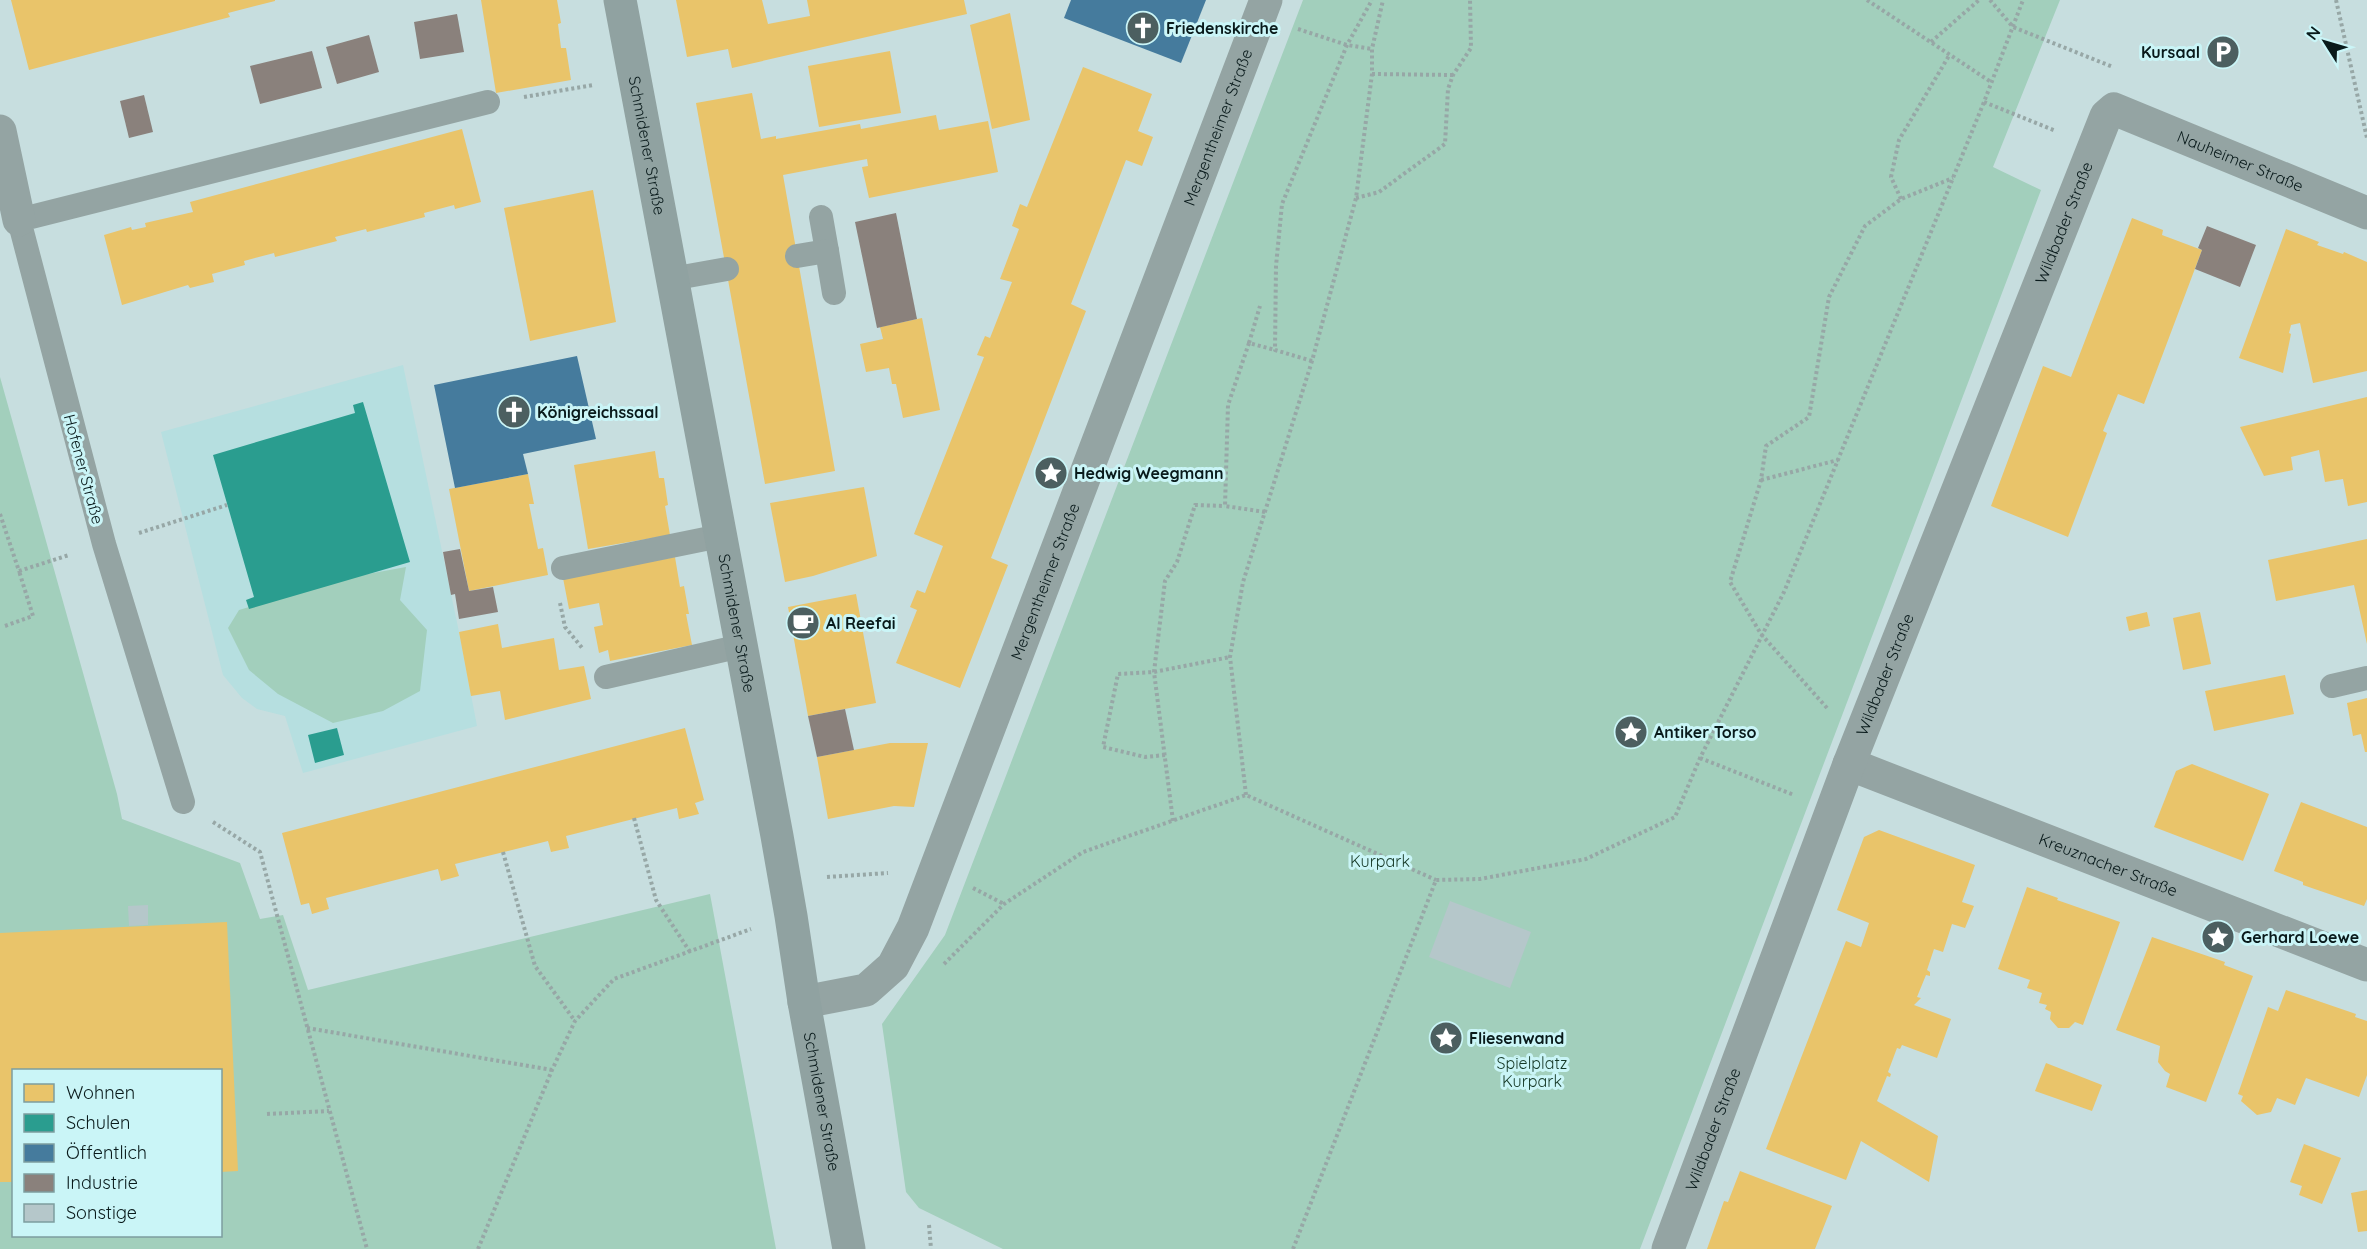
<svg xmlns="http://www.w3.org/2000/svg" width="2367" height="1249" viewBox="0 0 2367 1249" font-family="Quicksand,sans-serif">
  <rect width="100%" height="100%" fill="#c7dedf"/>
  <path fill="#b6dfe0" d="M 403,365 L 459,632 L 477,726 L 303,773 L 285,716 L 257,709 L 242,698 L 223,675 L 161,432 Z"/>
  <g fill="#a2cfbc" fill-rule="evenodd">
    <path d="M 1303,0 L 2060,0 L 1993,167 L 2041,190 L 1640,1249 L 1003,1249 L 919,1208 L 906,1192 L 882,1024 L 945,935 Z"/>
    <path d="M 0,377 L 117,794 L 122,819 L 240,863 L 260,919 L 283,915 L 308,990 L 710,894 L 776,1249 L 0,1249 ZM 14,1070 L 220,1070 L 220,1236 L 14,1236 Z"/>
    <path d="M 406,567 L 400,600 L 427,630 L 420,691 L 383,711 L 333,723 L 278,694 L 249,670 L 228,628 L 239,610 L 346,578 Z"/>
  </g>
  <g fill="#e9c46a">
    <path d="M 11,0 L 275,0 L 275,1 L 228,13 L 230,17 L 29,70 Z"/>
    <path d="M 481,0 L 557,0 L 561,23 L 558,24 L 561,48 L 566,48 L 571,80 L 496,93 Z"/>
    <path d="M 676,0 L 762,0 L 768,24 L 810,16 L 807,0 L 964,0 L 967,14 L 732,68 L 728,49 L 687,57 Z"/>
    <path d="M 1010,13 L 1030,120 L 992,129 L 970,25 Z"/>
    <path d="M 890,51 L 901,113 L 819,127 L 808,66 Z"/>
    <path d="M 1083,67 L 1152,94 L 1138,131 L 1153,137 L 1142,166 L 1126,160 L 1071,304 L 1086,311 L 991,558 L 1008,565 L 960,688 L 896,663 L 917,610 L 910,607 L 917,590 L 925,593 L 943,546 L 914,534 L 984,357 L 977,355 L 985,336 L 990,338 L 1012,282 L 1000,279 L 1019,229 L 1012,226 L 1020,204 L 1027,207 Z"/>
    <path d="M 752,93 L 761,139 L 776,136 L 776,139 L 860,124 L 861,129 L 936,115 L 939,130 L 988,121 L 998,172 L 869,198 L 862,167 L 868,166 L 867,159 L 783,175 L 835,471 L 765,484 L 696,103 Z"/>
    <path d="M 462,129 L 481,202 L 455,209 L 454,205 L 424,213 L 425,217 L 367,232 L 366,229 L 335,237 L 337,241 L 275,257 L 274,253 L 244,261 L 245,265 L 212,274 L 214,282 L 190,288 L 188,285 L 122,305 L 104,235 L 131,227 L 132,230 L 146,227 L 145,223 L 193,212 L 190,202 Z"/>
    <path d="M 593,190 L 616,322 L 530,341 L 504,208 Z"/>
    <path d="M 2132,218 L 2163,230 L 2162,235 L 2202,250 L 2144,404 L 2118,394 L 2103,431 L 2107,433 L 2068,537 L 1991,506 L 2043,366 L 2071,377 Z"/>
    <path d="M 2286,229 L 2319,242 L 2317,245 L 2343,254 L 2344,252 L 2367,262 L 2367,371 L 2313,383 L 2300,323 L 2291,325 L 2289,333 L 2291,334 L 2283,373 L 2239,358 Z"/>
    <path d="M 922,318 L 940,410 L 903,418 L 896,384 L 892,384 L 889,368 L 866,372 L 860,344 L 883,339 L 880,327 Z"/>
    <path d="M 2367,397 L 2367,502 L 2348,506 L 2343,479 L 2325,482 L 2319,450 L 2291,457 L 2293,470 L 2264,476 L 2240,427 Z"/>
    <path d="M 655,451 L 659,478 L 664,478 L 668,505 L 665,506 L 670,535 L 588,549 L 574,465 Z"/>
    <path d="M 528,474 L 534,504 L 529,504 L 538,549 L 543,548 L 548,575 L 469,591 L 449,489 Z"/>
    <path d="M 864,487 L 877,556 L 813,576 L 785,582 L 770,503 Z"/>
    <path d="M 2367,539 L 2367,644 L 2354,585 L 2276,601 L 2268,560 Z"/>
    <path d="M 675,557 L 680,587 L 684,586 L 689,614 L 686,614 L 692,645 L 610,661 L 608,650 L 599,653 L 594,627 L 603,625 L 599,603 L 569,609 L 563,578 Z"/>
    <path d="M 856,594 L 876,703 L 808,716 L 788,607 Z"/>
    <path d="M 2147,612 L 2150,626 L 2129,631 L 2126,617 Z"/>
    <path d="M 2200,612 L 2211,664 L 2183,670 L 2173,618 Z"/>
    <path d="M 498,624 L 502,648 L 554,638 L 559,670 L 584,666 L 591,699 L 505,720 L 500,691 L 471,696 L 459,632 Z"/>
    <path d="M 2285,675 L 2294,714 L 2214,731 L 2205,691 Z"/>
    <path d="M 2367,698 L 2367,752 L 2365,752 L 2361,734 L 2353,736 L 2347,703 Z"/>
    <path d="M 685,728 L 704,800 L 695,803 L 699,814 L 679,819 L 677,808 L 566,836 L 569,848 L 551,852 L 548,841 L 455,864 L 459,876 L 441,881 L 438,869 L 326,898 L 329,909 L 312,914 L 309,903 L 301,905 L 282,833 Z"/>
    <path d="M 890,743 L 928,743 L 914,807 L 894,806 L 828,819 L 817,757 Z"/>
    <path d="M 2192,764 L 2269,794 L 2243,861 L 2154,827 L 2176,771 Z"/>
    <path d="M 2301,802 L 2367,827 L 2367,899 L 2364,906 L 2303,885 L 2303,882 L 2274,871 Z"/>
    <path d="M 1879,830 L 1975,865 L 1962,902 L 1974,906 L 1965,928 L 1952,924 L 1943,952 L 1934,949 L 1927,970 L 1930,972 L 1930,976 L 1926,975 L 1917,997 L 1921,998 L 1914,1005 L 1951,1019 L 1937,1058 L 1902,1045 L 1900,1049 L 1897,1048 L 1888,1072 L 1891,1074 L 1890,1077 L 1887,1076 L 1877,1101 L 1938,1136 L 1929,1182 L 1861,1141 L 1846,1180 L 1766,1149 L 1846,941 L 1861,947 L 1869,923 L 1837,910 L 1864,837 Z"/>
    <path d="M 2027,887 L 2058,898 L 2057,900 L 2120,922 L 2083,1025 L 2075,1022 L 2069,1028 L 2058,1028 L 2050,1019 L 2051,1012 L 2045,1009 L 2047,1005 L 2039,1003 L 2042,993 L 2027,988 L 2030,980 L 1998,969 Z"/>
    <path d="M 227,922 L 238,1171 L 220,1172 L 220,1070 L 14,1070 L 14,1182 L 0,1182 L 0,933 Z"/>
    <path d="M 2152,937 L 2225,962 L 2224,965 L 2253,976 L 2206,1102 L 2166,1087 L 2170,1074 L 2165,1071 L 2158,1062 L 2160,1046 L 2116,1030 Z"/>
    <path d="M 2286,990 L 2356,1014 L 2355,1017 L 2367,1021 L 2367,1075 L 2359,1097 L 2306,1078 L 2295,1105 L 2277,1098 L 2271,1112 L 2257,1115 L 2241,1101 L 2243,1096 L 2238,1094 L 2268,1007 L 2278,1011 Z"/>
    <path d="M 2046,1063 L 2102,1085 L 2092,1111 L 2035,1091 Z"/>
    <path d="M 2304,1144 L 2341,1158 L 2322,1204 L 2299,1195 L 2302,1186 L 2290,1182 Z"/>
    <path d="M 1740,1171 L 1832,1206 L 1815,1249 L 1707,1249 L 1724,1201 L 1728,1202 Z"/>
    <path d="M 2367,1190 L 2367,1231 L 2358,1232 L 2351,1193 Z"/>
  </g>
  <g fill="#2a9d8f">
    <path d="M 363,402 L 410,562 L 249,609 L 246,600 L 254,597 L 213,455 L 355,413 L 353,405 Z"/>
    <path d="M 337,728 L 344,755 L 315,763 L 308,735 Z"/>
  </g>
  <g fill="#457b9d">
    <path d="M 1071,0 L 1206,0 L 1181,63 L 1064,18 Z"/>
    <path d="M 577,356 L 596,439 L 523,454 L 528,474 L 455,488 L 434,385 Z"/>
  </g>
  <g fill="#8a817c">
    <path d="M 457,14 L 464,52 L 420,59 L 414,22 Z"/>
    <path d="M 369,35 L 379,72 L 337,84 L 326,47 Z"/>
    <path d="M 312,51 L 322,88 L 260,104 L 250,66 Z"/>
    <path d="M 144,95 L 153,132 L 129,138 L 120,101 Z"/>
    <path d="M 896,213 L 917,319 L 877,328 L 855,222 Z"/>
    <path d="M 2207,226 L 2256,245 L 2240,287 L 2195,269 L 2202,250 L 2198,248 Z"/>
    <path d="M 460,549 L 469,591 L 493,587 L 498,612 L 459,619 L 455,594 L 451,595 L 443,552 Z"/>
    <path d="M 845,709 L 854,750 L 817,757 L 808,716 Z"/>
  </g>
  <g fill="#b5c7ca">
    <path d="M 1450,901 L 1531,932 L 1510,988 L 1429,957 Z"/>
    <path d="M 148,905 L 148,925 L 129,926 L 128,906 Z"/>
  </g>
  <g fill="none" stroke-linecap="round" stroke-linejoin="round">
    <g stroke="#97a7a6" stroke-width="4" stroke-dasharray="3 3" stroke-linecap="butt">
      <path d="M 1867,0 L 1991,82"/>
      <path d="M 1990,0 L 2013,27 L 2113,67"/>
      <path d="M 2336,0 L 2367,138"/>
      <path d="M 1298,29 L 1347,45 L 1372,49"/>
      <path d="M 1931,42 L 1979,0"/>
      <path d="M 1372,74 L 1453,75"/>
      <path d="M 524,97 L 593,85"/>
      <path d="M 1984,102 L 2056,131"/>
      <path d="M 1356,198 L 1379,192 L 1445,144 L 1448,89 L 1453,75 L 1471,48 L 1470,0"/>
      <path d="M 1901,199 L 1891,177 L 1899,140 L 1950,54"/>
      <path d="M 1249,343 L 1260,306"/>
      <path d="M 1312,361 L 1275,350 L 1276,266 L 1282,204 L 1347,45 L 1372,0"/>
      <path d="M 1761,480 L 1838,460"/>
      <path d="M 1265,512 L 1225,506 L 1228,405 L 1249,343 L 1275,350"/>
      <path d="M 0,514 L 19,571 L 69,555"/>
      <path d="M 139,533 L 227,505"/>
      <path d="M 560,603 L 565,627 L 583,649"/>
      <path d="M 5,626 L 33,616 L 19,571"/>
      <path d="M 1827,708 L 1761,634 L 1730,582 L 1761,480 L 1766,446 L 1809,417 L 1829,297 L 1865,226 L 1901,199 L 1953,178"/>
      <path d="M 1165,755 L 1145,757 L 1103,747 L 1118,674 L 1154,672 L 1230,657"/>
      <path d="M 1700,758 L 1794,795"/>
      <path d="M 1246,795 L 1230,657 L 1243,582 L 1312,361 L 1356,198 L 1372,74 L 1372,49 L 1383,0"/>
      <path d="M 634,818 L 656,900 L 690,952"/>
      <path d="M 1173,821 L 1154,672 L 1165,581 L 1177,562 L 1195,505 L 1225,506"/>
      <path d="M 213,822 L 260,852 L 367,1249"/>
      <path d="M 503,852 L 535,966 L 575,1021"/>
      <path d="M 827,877 L 888,873"/>
      <path d="M 973,888 L 1004,904"/>
      <path d="M 944,964 L 1004,904 L 1083,852 L 1246,795 L 1436,880"/>
      <path d="M 307,1028 L 552,1070"/>
      <path d="M 267,1114 L 329,1111"/>
      <path d="M 929,1225 L 931,1249"/>
      <path d="M 478,1249 L 552,1070 L 575,1021 L 614,979 L 751,929"/>
      <path d="M 1293,1249 L 1436,880 L 1480,879 L 1586,859 L 1675,817 L 1700,758 L 1784,592 L 1984,102 L 2023,0"/>
    </g>
    <g stroke="#94a4a3" stroke-width="24">
      <path d="M 821,217 L 827,251"/>
      <path d="M 797,256 L 827,251 L 834,293"/>
      <path d="M 671,279 L 727,269"/>
      <path d="M 563,568 L 720,536"/>
      <path d="M 606,677 L 741,646"/>
      <path d="M 2332,686 L 2367,678"/>
      <path d="M 183,802 L 104,544 L 19,220 L 488,102"/>
    </g>
    <g stroke="#94a4a3" stroke-width="33">
      <path d="M 0,131 L 19,220"/>
      <path id="s1" d="M 1849,764 L 2367,965"/>
      <path id="s2" d="M 804,1002 L 866,990 L 893,966 L 913,928 L 1266,0"/>
      <path id="s3" d="M 1668,1249 L 1849,764 L 2106,116 L 2114,109 L 2367,213"/>
    </g>
    <path stroke="#90a2a1" stroke-width="33" id="s4" d="M 620,0 L 777,836 L 791,916 L 804,1002 L 849,1249"/>
  </g>
  <defs>
    <symbol id="church-disc" viewBox="-11 -11 22 22"><circle r="9.5" fill="#4c5f60" stroke="#caf5f7"/><path d="M-1.2-6h2.4v3.5h3.3v2.4h-3.3V6h-2.4V-.1h-3.3v-2.4h3.3Z" fill="#fff"/></symbol>
    <symbol id="parking-disc" viewBox="-11 -11 22 22"><circle r="9.5" fill="#4c5f60" stroke="#caf5f7"/><path d="M-3.5-5.5H1a3.5 3.5 0 0 1 0 7H-1V5.5H-3.5ZM-1-3.4V-.6H.8a1.4 1.4 0 0 0 0-2.8Z" fill="#fff"/></symbol>
    <symbol id="sight-disc" viewBox="-11 -11 22 22"><circle r="9.5" fill="#4c5f60" stroke="#caf5f7"/><path d="M0-6L1.8-2.2L6-1.7L2.9 1.2L3.7 5.4L0 3.3L-3.7 5.4L-2.9 1.2L-6-1.7L-1.8-2.2Z" fill="#fff"/></symbol>
    <symbol id="cafe-disc" viewBox="-11 -11 22 22"><circle r="9.5" fill="#4c5f60" stroke="#caf5f7"/><path d="M-5.5-4.5H6V0H3Q3 3.5 0 3.5H-2.5Q-5.5 3.5-5.5 0ZM3-3.2v2h1.7v-2ZM-6 4.5H4V6H-6Z" fill="#fff"/></symbol>
  </defs>
  <g fill-rule="evenodd">
    <use href="#church-disc" x="1124" y="9" width="38" height="38"/>
    <use href="#parking-disc" x="2204" y="33" width="38" height="38"/>
    <use href="#church-disc" x="495" y="393" width="38" height="38"/>
    <use href="#sight-disc" x="1032" y="454" width="38" height="38"/>
    <use href="#cafe-disc" x="784" y="604" width="38" height="38"/>
    <use href="#sight-disc" x="1612" y="713" width="38" height="38"/>
    <use href="#sight-disc" x="2199" y="918" width="38" height="38"/>
    <use href="#sight-disc" x="1427" y="1019" width="38" height="38"/>
  </g>
  <g text-anchor="middle" stroke-width="6" stroke-linejoin="round" paint-order="stroke">
    <g font-size="16" font-weight="bold" fill="#091a1b" stroke="#caf5f7" text-anchor="start">
      <text x="1166" y="34">Friedenskirche</text>
      <text x="2200" y="58" text-anchor="end">Kursaal</text>
      <text x="537" y="418">Königreichssaal</text>
      <text x="1074" y="479">Hedwig Weegmann</text>
      <text x="826" y="629">Al Reefai</text>
      <text x="1654" y="738">Antiker Torso</text>
      <text x="2241" y="943">Gerhard Loewe</text>
      <text x="1469" y="1044">Fliesenwand</text>
    </g>
    <g font-size="16" fill="#091a1b" stroke="#caf5f7">
      <text dy="6" stroke="none"><textPath href="#s2" startOffset="999">Mergentheimer Straße</textPath></text>
      <text dy="6" stroke="none"><textPath href="#s4" startOffset="148">Schmidener Straße</textPath></text>
      <text dy="6" stroke="none"><textPath href="#s3" startOffset="1362">Nauheimer Straße</textPath></text>
      <text dy="6" stroke="none"><textPath href="#s3" startOffset="1100">Wildbader Straße</textPath></text>
      <text transform="translate(84 469) rotate(75)" y="6">Hofener Straße</text>
      <text dy="6" stroke="none"><textPath href="#s2" startOffset="513">Mergentheimer Straße</textPath></text>
      <text dy="6" stroke="none"><textPath href="#s4" startOffset="634">Schmidener Straße</textPath></text>
      <text dy="6" stroke="none"><textPath href="#s3" startOffset="614">Wildbader Straße</textPath></text>
      <text dy="6" stroke="none"><textPath href="#s1" startOffset="278">Kreuznacher Straße</textPath></text>
      <text dy="6" stroke="none"><textPath href="#s4" startOffset="1120">Schmidener Straße</textPath></text>
      <text dy="6" stroke="none"><textPath href="#s3" startOffset="128">Wildbader Straße</textPath></text>
    </g>
    <g font-size="16" fill="#163927" stroke="#caf5f7">
      <text x="1380" y="867">Kurpark</text>
      <text x="1532" y="1069">Spielplatz<tspan x="1532" dy="18">Kurpark</tspan></text>
    </g>
  </g>
  <rect x="12" y="1069" width="210" height="168" fill="#caf5f7" stroke="#7d9d9f" stroke-width="1.5"/>
  <rect x="24" y="1084" width="30" height="18" fill="#e9c46a" stroke="#7d9d9f" stroke-width="1.5"/>
  <text x="66" y="1099" font-size="18" fill="#091a1b">Wohnen</text>
  <rect x="24" y="1114" width="30" height="18" fill="#2a9d8f" stroke="#7d9d9f" stroke-width="1.5"/>
  <text x="66" y="1129" font-size="18" fill="#091a1b">Schulen</text>
  <rect x="24" y="1144" width="30" height="18" fill="#457b9d" stroke="#7d9d9f" stroke-width="1.5"/>
  <text x="66" y="1159" font-size="18" fill="#091a1b">Öffentlich</text>
  <rect x="24" y="1174" width="30" height="18" fill="#8a817c" stroke="#7d9d9f" stroke-width="1.5"/>
  <text x="66" y="1189" font-size="18" fill="#091a1b">Industrie</text>
  <rect x="24" y="1204" width="30" height="18" fill="#b5c7ca" stroke="#7d9d9f" stroke-width="1.5"/>
  <text x="66" y="1219" font-size="18" fill="#091a1b">Sonstige</text>
  <g transform="translate(2325 42) rotate(307)" stroke="#caf5f7" stroke-width="4.5" paint-order="stroke">
  <path d="M0-4.5L10 22L0 15L-10 22Z" fill="#091a1b"/>
  <text y="-9" font-size="16" font-weight="bold" text-anchor="middle" fill="#091a1b">N</text>
  </g>
</svg>
